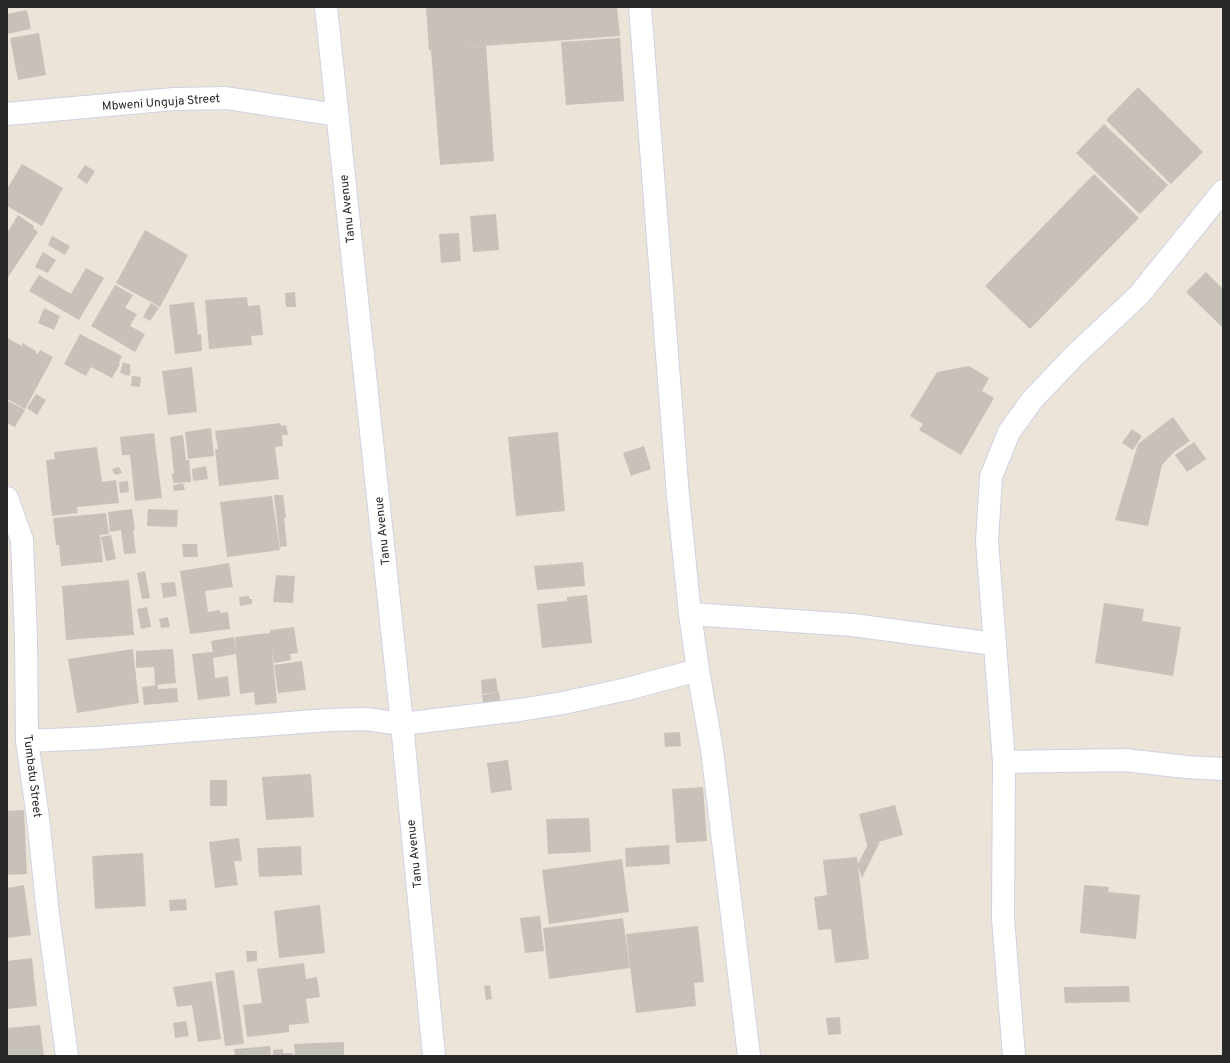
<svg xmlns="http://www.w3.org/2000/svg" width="1230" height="1063" viewBox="0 0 1230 1063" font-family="Overpass,sans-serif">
  <rect width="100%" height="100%" fill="#ede4d9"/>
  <g fill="#c8c1b9">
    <path d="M 426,7 L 617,7 L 620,36 L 457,48 L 486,46 L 494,161 L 440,165 L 431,50 L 429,50 Z"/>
    <path d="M 27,10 L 31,29 L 7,34 L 7,14 Z"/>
    <path d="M 39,33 L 46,75 L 18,80 L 10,38 Z"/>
    <path d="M 620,38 L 624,101 L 566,105 L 561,42 Z"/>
    <path d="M 1138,87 L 1203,152 L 1171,184 L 1106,120 Z"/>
    <path d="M 1104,124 L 1168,185 L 1140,214 L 1076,153 Z"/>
    <path d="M 22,164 L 63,188 L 42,226 L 7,206 L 7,189 Z"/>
    <path d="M 85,165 L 95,171 L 87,184 L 77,177 Z"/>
    <path d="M 1094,174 L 1139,218 L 1030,329 L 985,286 Z"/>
    <path d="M 496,214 L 499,250 L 473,252 L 470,216 Z"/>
    <path d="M 18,215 L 34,226 L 33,228 L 38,232 L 7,279 L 7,233 Z"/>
    <path d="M 145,230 L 188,255 L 160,307 L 116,283 Z"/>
    <path d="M 459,233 L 461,261 L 441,263 L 439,234 Z"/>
    <path d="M 52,236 L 70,246 L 65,255 L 48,245 Z"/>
    <path d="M 43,252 L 56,260 L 48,273 L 35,267 Z"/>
    <path d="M 86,268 L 104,278 L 79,320 L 29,291 L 39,275 L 71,294 Z"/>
    <path d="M 1206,272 L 1223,289 L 1223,328 L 1186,292 Z"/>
    <path d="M 115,285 L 133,295 L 125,308 L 137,314 L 130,326 L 145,334 L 135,352 L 91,326 Z"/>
    <path d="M 295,292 L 296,307 L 286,307 L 285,293 Z"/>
    <path d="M 247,297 L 248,306 L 260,305 L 263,335 L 251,336 L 252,345 L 209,349 L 205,300 Z"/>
    <path d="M 194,302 L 198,335 L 201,334 L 202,351 L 175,354 L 169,305 Z"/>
    <path d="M 151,303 L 159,308 L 150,321 L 143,317 Z"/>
    <path d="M 44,308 L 60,316 L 54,330 L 38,323 Z"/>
    <path d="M 80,334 L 122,356 L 119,363 L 120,364 L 112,378 L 91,367 L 86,376 L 64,364 Z"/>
    <path d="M 7,338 L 22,346 L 22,343 L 36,351 L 35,352 L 38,354 L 40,350 L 53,357 L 25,409 L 7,399 Z"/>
    <path d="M 123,362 L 131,365 L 129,369 L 131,370 L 129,376 L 120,373 Z"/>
    <path d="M 969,366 L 989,378 L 982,391 L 994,398 L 961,455 L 919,430 L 923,424 L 910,416 L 937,372 Z"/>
    <path d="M 192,367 L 197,412 L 168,415 L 162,371 Z"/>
    <path d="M 132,376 L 141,377 L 140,387 L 131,386 Z"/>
    <path d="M 36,394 L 46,400 L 37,415 L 27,408 Z"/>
    <path d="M 8,401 L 25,410 L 15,427 L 7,423 L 7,403 Z"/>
    <path d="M 1173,417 L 1190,441 L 1174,452 L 1162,465 L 1148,526 L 1115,520 L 1138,444 Z"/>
    <path d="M 280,423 L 281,426 L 286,425 L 288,435 L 282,435 L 283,446 L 275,447 L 279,479 L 219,486 L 215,449 L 218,449 L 215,431 Z"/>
    <path d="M 211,428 L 214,456 L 188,459 L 185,432 Z"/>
    <path d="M 1132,429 L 1142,436 L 1133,450 L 1122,443 Z"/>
    <path d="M 558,432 L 565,511 L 516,516 L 508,437 Z"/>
    <path d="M 154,433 L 162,498 L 135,501 L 130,455 L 122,455 L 120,437 Z"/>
    <path d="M 183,435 L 186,460 L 189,460 L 191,482 L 173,483 L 172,474 L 174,473 L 170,437 Z"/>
    <path d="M 1194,442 L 1206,459 L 1187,472 L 1175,455 Z"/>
    <path d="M 644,446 L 651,469 L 631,476 L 623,453 Z"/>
    <path d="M 97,447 L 102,482 L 116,480 L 119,503 L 77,507 L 78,513 L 52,516 L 46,460 L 55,459 L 54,452 Z"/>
    <path d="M 206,466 L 208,479 L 193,481 L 192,469 Z"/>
    <path d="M 119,467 L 122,473 L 115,475 L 112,469 Z"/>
    <path d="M 128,481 L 129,492 L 120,493 L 119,482 Z"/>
    <path d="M 183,483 L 185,490 L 174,491 L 173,485 Z"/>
    <path d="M 274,495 L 283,495 L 286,518 L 284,518 L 287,546 L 280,547 Z"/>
    <path d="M 272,496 L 280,550 L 227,557 L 220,502 Z"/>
    <path d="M 132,509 L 135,530 L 133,530 L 136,553 L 124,554 L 121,530 L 110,532 L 108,512 Z"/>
    <path d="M 148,509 L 178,510 L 177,527 L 147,526 Z"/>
    <path d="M 106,513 L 109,534 L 100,535 L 103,562 L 61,566 L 59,545 L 56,545 L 53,518 Z"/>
    <path d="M 111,535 L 116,559 L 106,561 L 101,537 Z"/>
    <path d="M 182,544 L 197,544 L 198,557 L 183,557 Z"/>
    <path d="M 583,562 L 585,586 L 537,590 L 534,566 Z"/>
    <path d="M 229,563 L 233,587 L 205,591 L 208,612 L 220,610 L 220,613 L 228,612 L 230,629 L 190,634 L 180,571 Z"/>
    <path d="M 145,571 L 150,598 L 142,599 L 137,573 Z"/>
    <path d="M 276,575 L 295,576 L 293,603 L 273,602 Z"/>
    <path d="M 129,580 L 134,635 L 66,640 L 62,586 Z"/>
    <path d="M 175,582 L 177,596 L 163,598 L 161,583 Z"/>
    <path d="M 587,595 L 592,643 L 542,648 L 537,604 L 567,601 L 567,597 Z"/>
    <path d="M 249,596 L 249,599 L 252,599 L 252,604 L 240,606 L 239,597 Z"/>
    <path d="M 1104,603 L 1144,609 L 1142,621 L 1181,627 L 1173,676 L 1095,663 Z"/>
    <path d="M 147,607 L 151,627 L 141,629 L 137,609 Z"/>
    <path d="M 168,617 L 170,627 L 161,628 L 159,619 Z"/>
    <path d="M 294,627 L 298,653 L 290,654 L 291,660 L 274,663 L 272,650 L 277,703 L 255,705 L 254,692 L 240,694 L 236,654 L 213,658 L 215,678 L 228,676 L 230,696 L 198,700 L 192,654 L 213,652 L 211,641 L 234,637 L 236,650 L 235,637 L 270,633 L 270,630 Z"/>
    <path d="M 133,649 L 139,703 L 77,713 L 68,659 Z"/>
    <path d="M 173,649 L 176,683 L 155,685 L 154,667 L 136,668 L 136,651 Z"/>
    <path d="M 302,661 L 306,690 L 278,693 L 274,665 Z"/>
    <path d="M 496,678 L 498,692 L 482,694 L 481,680 Z"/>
    <path d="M 158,685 L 158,689 L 177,688 L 178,702 L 144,705 L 142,687 Z"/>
    <path d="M 499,692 L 501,706 L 484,709 L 482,695 Z"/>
    <path d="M 680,732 L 681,746 L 665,747 L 664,733 Z"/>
    <path d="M 508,760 L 512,790 L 491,793 L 487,763 Z"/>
    <path d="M 311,774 L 314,817 L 266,820 L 262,777 Z"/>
    <rect x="210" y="780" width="17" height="26"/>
    <path d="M 703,787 L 707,841 L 676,843 L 672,789 Z"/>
    <path d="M 895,805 L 903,835 L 874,843 L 880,842 L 862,878 L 858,866 L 869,959 L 835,963 L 831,929 L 818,930 L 814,897 L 827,895 L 823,860 L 857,857 L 858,864 L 868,844 L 867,845 L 859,814 Z"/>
    <path d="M 24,810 L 27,874 L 7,875 L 7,811 Z"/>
    <path d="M 589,818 L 591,852 L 548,854 L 546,819 Z"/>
    <path d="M 239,838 L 242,861 L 234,861 L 238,885 L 215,888 L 209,842 Z"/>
    <path d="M 669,845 L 670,864 L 626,867 L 625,848 Z"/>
    <path d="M 301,846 L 302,875 L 259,877 L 257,848 Z"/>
    <path d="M 143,853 L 146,906 L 95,909 L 92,856 Z"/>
    <path d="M 622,859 L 629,912 L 549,924 L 542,870 Z"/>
    <path d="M 24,885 L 31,935 L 7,938 L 7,888 Z"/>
    <path d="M 1084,885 L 1109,887 L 1108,892 L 1140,895 L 1136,939 L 1080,933 Z"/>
    <path d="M 186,899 L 187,910 L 170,911 L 169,900 Z"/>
    <path d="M 320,905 L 325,953 L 279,958 L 274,911 Z"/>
    <path d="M 540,916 L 544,951 L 525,953 L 520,918 Z"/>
    <path d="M 623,918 L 630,968 L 549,979 L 543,928 Z"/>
    <path d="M 698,926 L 704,982 L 694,983 L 696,1006 L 636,1013 L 626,934 Z"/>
    <path d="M 246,951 L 257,951 L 257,961 L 247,962 Z"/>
    <path d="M 32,958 L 37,1006 L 7,1009 L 7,961 Z"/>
    <path d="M 304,963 L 306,979 L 317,977 L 320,997 L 306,999 L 309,1023 L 289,1025 L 289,1032 L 247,1037 L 243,1005 L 262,1003 L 257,969 Z"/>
    <path d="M 234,970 L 244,1044 L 225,1046 L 215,973 Z"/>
    <path d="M 212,981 L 221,1039 L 198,1042 L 192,1005 L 177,1007 L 173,987 Z"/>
    <path d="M 490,985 L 492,999 L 486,1000 L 484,986 Z"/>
    <path d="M 1129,986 L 1130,1002 L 1065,1003 L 1064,987 Z"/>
    <path d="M 840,1017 L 841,1034 L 828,1035 L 826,1018 Z"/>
    <path d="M 186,1021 L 189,1036 L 175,1038 L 173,1023 Z"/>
    <path d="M 40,1025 L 44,1056 L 7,1056 L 7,1028 Z"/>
    <path d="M 344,1042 L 344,1056 L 295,1056 L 294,1044 Z"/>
    <path d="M 270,1046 L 271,1056 L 235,1056 L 234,1049 Z"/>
    <path d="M 283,1049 L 283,1053 L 293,1053 L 293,1056 L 273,1056 L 273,1050 Z"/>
  </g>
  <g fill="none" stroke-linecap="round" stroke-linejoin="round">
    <defs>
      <g id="minor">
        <path d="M 640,7 L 678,496 L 690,614 L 698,670 L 712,750 L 749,1056"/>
        <path d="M 7,114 L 174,99 L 226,98 L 337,115"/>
        <path d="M 7,498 L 22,540 L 26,638 L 27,741 L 38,818 L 48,914 L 67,1056"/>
        <path d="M 690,614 L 853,625 L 994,644"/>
        <path d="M 27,741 L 95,738 L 328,720 L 365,719 L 402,724 L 520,710 L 563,703 L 627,689 L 698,670"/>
        <path d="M 1004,762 L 1125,760 L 1186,767 L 1223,769"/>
        <path d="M 1014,1056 L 1003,918 L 1004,762 L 987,541 L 991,477 L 1009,432 L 1032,400 L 1075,355 L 1139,295 L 1223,191"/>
      </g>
      <path id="tertiary" d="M 326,7 L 402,724 L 434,1056"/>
    </defs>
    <use href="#minor" stroke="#ced2e4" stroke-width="24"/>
    <use href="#tertiary" stroke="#ced2e4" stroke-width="24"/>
    <use href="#minor" stroke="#fff" stroke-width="22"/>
    <use href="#tertiary" stroke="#fff" stroke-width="22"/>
  </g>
  <g text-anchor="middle" stroke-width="3.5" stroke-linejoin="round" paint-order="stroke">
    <g font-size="12" fill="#292929" stroke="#fff">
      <text transform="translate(161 102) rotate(-4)" y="4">Mbweni Unguja Street</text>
      <text transform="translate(347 209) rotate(-96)" y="4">Tanu Avenue</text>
      <text transform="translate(382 531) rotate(-96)" y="4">Tanu Avenue</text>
      <text transform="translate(33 776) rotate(83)" y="4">Tumbatu Street</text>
      <text transform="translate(414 854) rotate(-96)" y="4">Tanu Avenue</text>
    </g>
  </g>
  <rect width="1230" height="1063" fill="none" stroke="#292929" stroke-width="16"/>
</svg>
